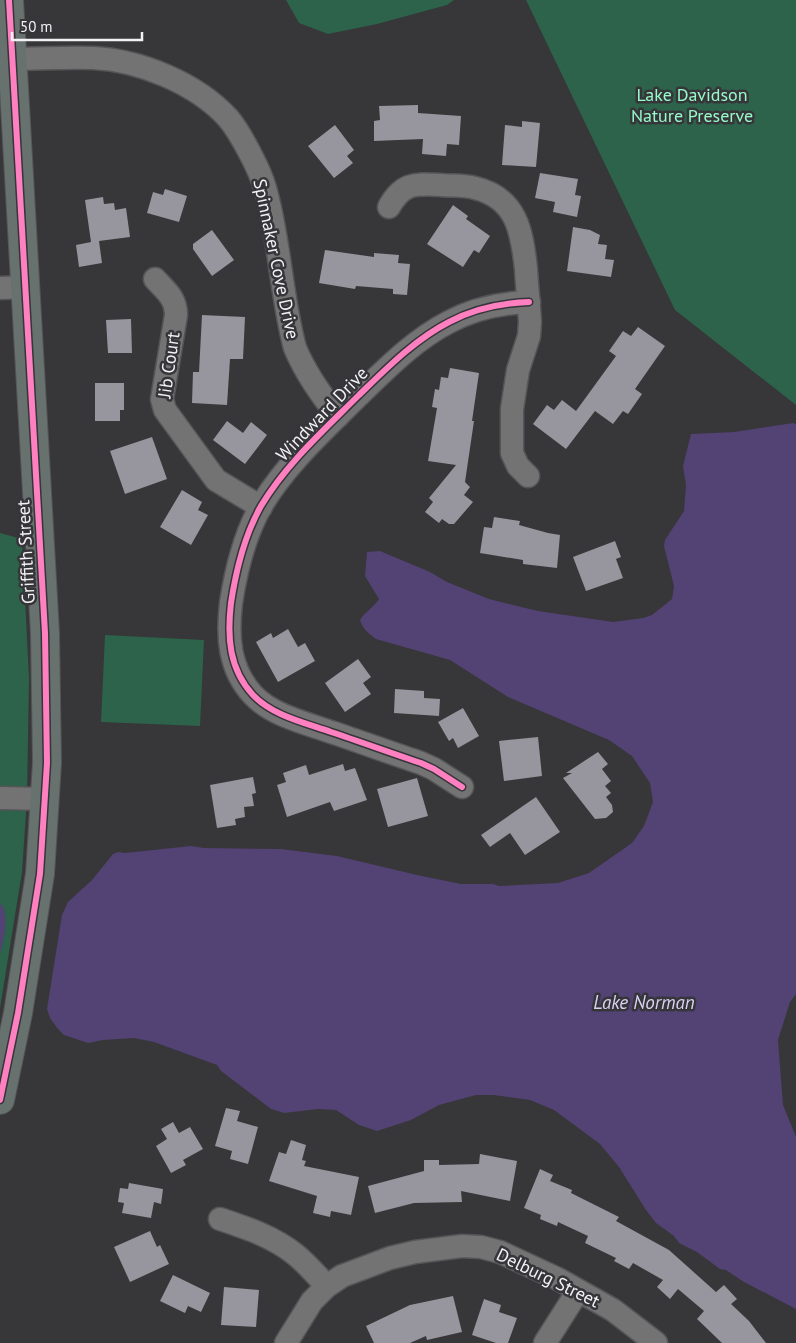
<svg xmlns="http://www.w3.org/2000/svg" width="796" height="1343" viewBox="0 0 796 1343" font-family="'PT Sans',sans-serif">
  <rect width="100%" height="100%" fill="#373638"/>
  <g fill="#2c634a">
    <path d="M 286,0 L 454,0 L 447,5 L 377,24 L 328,34 L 299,23 Z"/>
    <path d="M 526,0 L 796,0 L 796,405 L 675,310 Z"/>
    <path d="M 0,533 L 22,539 L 29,678 L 27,798 L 22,872 L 0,1008 Z"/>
    <path d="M 105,635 L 204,640 L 200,726 L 101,722 Z"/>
  </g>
  <g fill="#534274">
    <path d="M 793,423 L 796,424 L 796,994 L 790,1002 L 778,1040 L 783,1105 L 796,1137 L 796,1309 L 744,1282 L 726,1270 L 720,1269 L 697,1252 L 679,1243 L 674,1236 L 656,1223 L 646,1210 L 619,1167 L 600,1144 L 554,1110 L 530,1100 L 494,1095 L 476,1095 L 439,1105 L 411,1120 L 377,1131 L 359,1125 L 336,1110 L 318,1109 L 284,1113 L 271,1109 L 221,1071 L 217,1065 L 154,1042 L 134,1038 L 103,1040 L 88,1043 L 64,1035 L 58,1029 L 50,1018 L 47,1009 L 62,915 L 68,902 L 92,880 L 113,854 L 118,852 L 125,853 L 191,846 L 204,848 L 281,849 L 337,856 L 417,875 L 461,884 L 493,884 L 499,886 L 558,883 L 589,873 L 632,843 L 644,826 L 653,802 L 650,783 L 632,756 L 609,740 L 508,697 L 450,660 L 376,639 C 368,633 363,629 360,620 C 365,612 373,608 379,599 L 365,576 L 367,552 L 380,551 L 430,572 L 447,582 L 489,599 L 538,611 L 613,622 L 643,618 L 652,615 L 672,599 L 674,586 L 664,546 L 665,540 L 684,511 L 686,485 L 683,466 L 691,434 L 734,432 Z"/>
    <path d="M 0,903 C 11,916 3,940 0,955 Z"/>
  </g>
  <g fill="#97959d">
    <path d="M 418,105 L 418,113 L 461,116 L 459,145 L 447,144 L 446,156 L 422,154 L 423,139 L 374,141 L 374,121 L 380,120 L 379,106 Z"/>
    <path d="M 522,121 L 540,123 L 536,167 L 502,165 L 505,125 L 522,127 Z"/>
    <path d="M 335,125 L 354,150 L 347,156 L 353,163 L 334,178 L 308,146 Z"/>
    <path d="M 540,173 L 578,179 L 575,195 L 581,196 L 577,217 L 553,212 L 555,202 L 535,198 Z"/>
    <path d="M 165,189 L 187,196 L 179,222 L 147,213 L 153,192 L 163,195 Z"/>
    <path d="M 103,197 L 104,204 L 114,203 L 115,210 L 126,208 L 130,237 L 99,241 L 102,263 L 79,267 L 76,245 L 91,242 L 85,200 Z"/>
    <path d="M 453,205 L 468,216 L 466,219 L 490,236 L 479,253 L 474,250 L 463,267 L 427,244 Z"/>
    <path d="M 573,227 L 590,230 L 600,235 L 598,244 L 607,245 L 605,259 L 614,260 L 611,277 L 567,271 Z"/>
    <path d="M 212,230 L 234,260 L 212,276 L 193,249 L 193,244 Z"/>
    <path d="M 325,250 L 374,257 L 374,253 L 399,255 L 398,263 L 410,264 L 407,295 L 393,294 L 393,289 L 356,286 L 355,289 L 319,283 Z"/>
    <path d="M 202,315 L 245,317 L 243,359 L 230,359 L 227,405 L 192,403 L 193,372 L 199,372 Z"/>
    <path d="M 131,319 L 132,353 L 108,353 L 106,320 Z"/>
    <path d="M 638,327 L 665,346 L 635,389 L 642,394 L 628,414 L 623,411 L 613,424 L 595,411 L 566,449 L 533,424 L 547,405 L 554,410 L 562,400 L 576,411 L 616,356 L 609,351 L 623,331 L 631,336 Z"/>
    <path d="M 450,368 L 479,373 L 472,421 L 474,421 L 465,482 L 470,487 L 464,495 L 473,502 L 454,524 L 449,524 L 442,519 L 439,523 L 425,512 L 433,502 L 429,498 L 456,465 L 428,461 L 437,408 L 432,407 L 435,389 L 439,390 L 441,377 L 448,378 Z"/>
    <path d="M 95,383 L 124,383 L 124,410 L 120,410 L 120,421 L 95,421 Z"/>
    <path d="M 227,421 L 243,433 L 251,422 L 267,435 L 245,464 L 213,440 Z"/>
    <path d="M 152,437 L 167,479 L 125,494 L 110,451 Z"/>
    <path d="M 182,490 L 202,502 L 198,510 L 208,515 L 191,545 L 160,527 Z"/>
    <path d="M 494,517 L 520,521 L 519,525 L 548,533 L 560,535 L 557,568 L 523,564 L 523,560 L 480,553 L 484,527 L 492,528 Z"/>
    <path d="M 615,541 L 621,557 L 616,559 L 623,578 L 586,591 L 573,557 Z"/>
    <path d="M 288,629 L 298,647 L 305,643 L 315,661 L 278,682 L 256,642 L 271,633 L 273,638 Z"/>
    <path d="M 358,659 L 371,677 L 363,683 L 371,694 L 345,712 L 325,683 Z"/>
    <path d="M 395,689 L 424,691 L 424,698 L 440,699 L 439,716 L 394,713 Z"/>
    <path d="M 463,708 L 479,736 L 458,748 L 453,738 L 449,741 L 438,722 Z"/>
    <path d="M 538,737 L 542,776 L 504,781 L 499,741 Z"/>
    <path d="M 598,752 L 608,764 L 602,769 L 611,781 L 605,786 L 611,793 L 606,797 L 612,805 L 613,812 L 606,818 L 595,819 L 563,778 L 572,773 L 566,773 Z"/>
    <path d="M 343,764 L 345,771 L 355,768 L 367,800 L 334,811 L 330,802 L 287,817 L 277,785 L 286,782 L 283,773 L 306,765 L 309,775 Z"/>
    <path d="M 253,777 L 256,793 L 252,794 L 254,806 L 244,807 L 245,817 L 235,819 L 236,825 L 217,828 L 210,785 Z"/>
    <path d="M 417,778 L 428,816 L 388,827 L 377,789 Z"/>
    <path d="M 536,797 L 560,832 L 525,855 L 510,833 L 490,847 L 481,835 Z"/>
    <path d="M 226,1108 L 240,1111 L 237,1121 L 258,1127 L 248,1164 L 230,1159 L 232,1151 L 215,1146 Z"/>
    <path d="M 173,1122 L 179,1133 L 190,1127 L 203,1149 L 183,1160 L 186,1165 L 171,1173 L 156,1146 L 167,1139 L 161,1129 Z"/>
    <path d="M 291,1140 L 306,1145 L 302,1160 L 306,1161 L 304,1166 L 359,1177 L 351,1215 L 331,1211 L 330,1217 L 313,1213 L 317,1196 L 269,1181 L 279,1152 L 286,1154 Z"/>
    <path d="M 480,1154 L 517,1161 L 510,1201 L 461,1191 L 462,1202 L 414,1203 L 375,1213 L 368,1186 L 424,1171 L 424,1160 L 439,1160 L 439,1165 L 479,1164 Z"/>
    <path d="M 540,1169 L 553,1175 L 550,1181 L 572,1190 L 571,1193 L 619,1217 L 616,1221 L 669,1250 L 716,1292 L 724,1285 L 737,1299 L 731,1304 L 749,1321 L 766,1343 L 722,1343 L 697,1319 L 704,1311 L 678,1289 L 670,1299 L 657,1287 L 663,1280 L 633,1263 L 629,1269 L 614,1261 L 616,1258 L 585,1243 L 588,1236 L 558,1222 L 557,1226 L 540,1219 L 541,1215 L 524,1208 Z"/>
    <path d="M 129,1183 L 163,1189 L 161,1204 L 154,1202 L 151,1218 L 122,1213 L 124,1203 L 118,1202 L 120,1188 L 128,1189 Z"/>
    <path d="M 150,1231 L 157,1247 L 160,1245 L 169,1264 L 130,1282 L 114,1247 Z"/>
    <path d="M 173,1275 L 210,1293 L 201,1312 L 188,1306 L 185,1313 L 160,1301 Z"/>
    <path d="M 224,1287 L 259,1290 L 256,1327 L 221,1325 Z"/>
    <path d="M 453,1296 L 462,1332 L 427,1340 L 426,1336 L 410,1343 L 374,1343 L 366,1326 L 410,1305 Z"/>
    <path d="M 484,1299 L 501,1305 L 499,1312 L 517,1318 L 508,1343 L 496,1343 L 472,1335 Z"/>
  </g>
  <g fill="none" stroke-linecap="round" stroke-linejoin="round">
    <defs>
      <g id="minor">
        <path d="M 13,59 C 39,59 66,57 93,58 C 139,60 196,83 228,118 C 240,132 260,170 265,188 C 280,240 281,296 295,348 C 306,374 320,394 338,416"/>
        <path d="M 389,207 C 403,182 415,184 441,185 C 452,186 465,185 475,188 C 517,198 522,232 526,269 C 527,287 529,305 530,322 L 529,336 L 518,370 L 512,409 L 512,453 L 518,466 L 528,476"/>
        <path d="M 155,279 C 166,291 176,298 176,315 L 162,399 L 165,410 L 216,480 L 261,507"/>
        <path d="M 0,288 L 26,287"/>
        <path d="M 462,787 L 434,769 L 421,763 C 391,753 361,742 331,732 C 306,723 273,716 253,695 C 229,669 227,637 231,603 C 236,570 244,536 261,506 C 286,464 324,430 358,396 C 386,369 414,340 449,322 C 473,309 502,303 529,302"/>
        <path d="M 0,798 L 45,799"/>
        <path d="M 220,1219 C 247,1228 274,1237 296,1255 C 307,1264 317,1276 327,1286"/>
        <path d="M 286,1343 L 312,1301 L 327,1286 L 342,1276 L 390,1258 L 415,1252 L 462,1246 L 481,1247 L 500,1252 L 558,1279 L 613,1310 L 656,1343"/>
        <path d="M 545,1343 L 578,1291"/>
      </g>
      <path id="major" d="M 0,1100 L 18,1013 L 40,874 L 47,763 L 45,633 L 9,0"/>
    </defs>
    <use href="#minor" stroke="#555456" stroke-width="25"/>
    <use href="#major" stroke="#555456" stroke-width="30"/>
    <use href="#minor" stroke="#737374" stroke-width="22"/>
    <use href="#major" stroke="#67716e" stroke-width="28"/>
    <defs>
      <g id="cycleway">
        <path d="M 462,787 L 434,769 L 421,763 C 391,753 361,742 331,732 C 306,723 273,716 253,695 C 229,669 227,637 231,603 C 236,570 244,536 261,506 C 286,464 324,430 358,396 C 386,369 414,340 449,322 C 473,309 502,303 529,302"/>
        <path d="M 0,1100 L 18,1013 L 40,874 L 47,763 L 45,633 L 9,0"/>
      </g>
    </defs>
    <use href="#cycleway" stroke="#363539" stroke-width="9"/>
    <use href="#cycleway" stroke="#ff80c0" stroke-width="6"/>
  </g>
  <g text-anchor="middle" stroke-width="5" stroke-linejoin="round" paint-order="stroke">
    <g font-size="18" fill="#95fbc9" stroke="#363539">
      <text x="692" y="101">Lake Davidson<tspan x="692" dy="21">Nature Preserve</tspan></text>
    </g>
    <g font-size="18" fill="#f2f1f4" stroke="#363539">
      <text transform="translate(276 259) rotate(78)" y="6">Spinnaker Cove Drive</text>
      <text transform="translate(169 365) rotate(-82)" y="6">Jib Court</text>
      <text transform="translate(322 414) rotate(-46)" y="6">Windward Drive</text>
      <text transform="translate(26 552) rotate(-93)" y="6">Griffith Street</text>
      <text transform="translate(548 1278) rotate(26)" y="6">Delburg Street</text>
    </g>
    <g font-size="19" font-style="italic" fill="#dad1f3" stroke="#363539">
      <text x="644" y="1009">Lake Norman</text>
    </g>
  </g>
  <path d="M12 32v8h130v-8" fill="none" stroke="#f2f1f4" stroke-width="2.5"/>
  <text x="20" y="32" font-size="15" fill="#f2f1f4" stroke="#363539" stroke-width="4" paint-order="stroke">50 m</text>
</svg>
